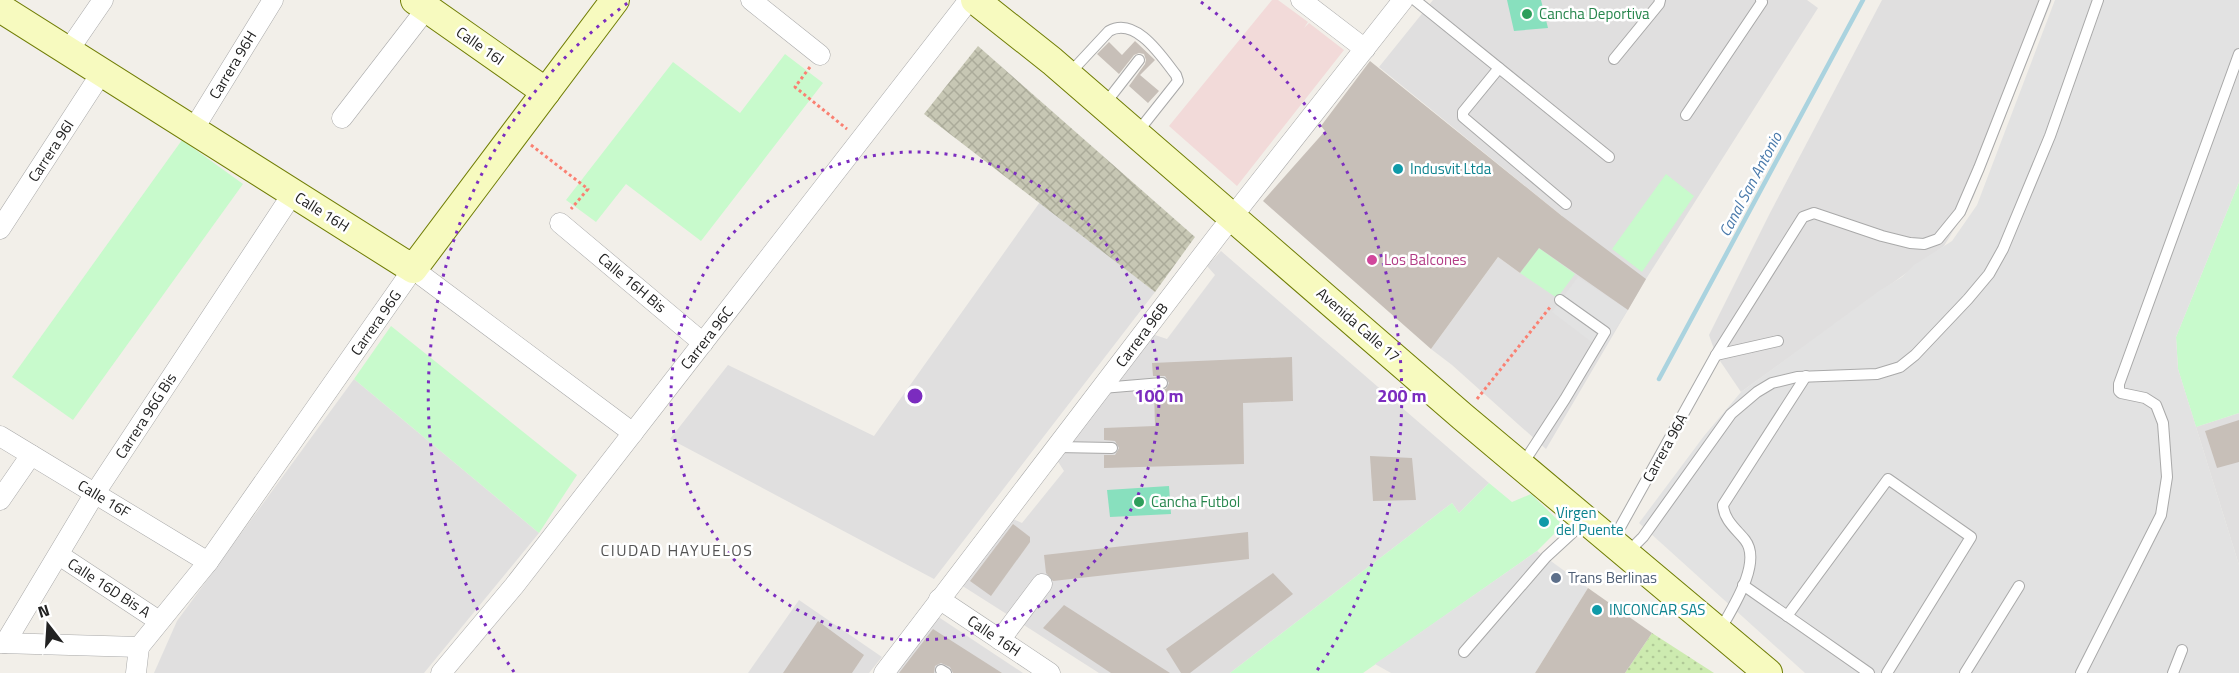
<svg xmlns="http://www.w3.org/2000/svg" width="2239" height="673" viewBox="0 0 2239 673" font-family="'Titillium Web',sans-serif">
  <defs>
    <pattern id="construction-cross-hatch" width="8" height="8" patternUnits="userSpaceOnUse" patternTransform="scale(1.5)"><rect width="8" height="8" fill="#c7c7b4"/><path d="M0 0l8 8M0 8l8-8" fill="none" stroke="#abab9a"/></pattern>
    <pattern id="grass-dots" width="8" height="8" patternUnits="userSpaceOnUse" patternTransform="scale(1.5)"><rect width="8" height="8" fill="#cdebb0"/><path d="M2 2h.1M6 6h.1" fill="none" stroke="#b0c997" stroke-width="1.8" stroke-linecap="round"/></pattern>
  </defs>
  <rect width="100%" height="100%" fill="#f2efe9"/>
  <g fill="#e0dfdf">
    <path d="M 1433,0 L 1807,0 L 1818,8 L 1646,279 L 1546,449 L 1452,365 L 1431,349 L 1498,257 L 1520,273 L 1562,216 L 1379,67 Z"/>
    <path d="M 1882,0 L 2052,0 L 1973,198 L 1944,246 L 1741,392 L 1716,355 L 1709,335 L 1770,213 Z"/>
    <path d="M 1040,202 L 1155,292 L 934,579 L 670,439 L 728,365 L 874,436 Z"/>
    <path d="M 1221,251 L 1489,483 L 1459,513 L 1452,503 L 1230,673 L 1099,673 L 961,585 L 1011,518 L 1022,523 L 1064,471 L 1057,460 L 1152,334 L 1167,339 L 1215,275 L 1207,266 Z"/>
    <path d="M 354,379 L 539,533 L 424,673 L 154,673 L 177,621 Z"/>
    <path d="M 2239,413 L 2239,565 L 2196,427 Z"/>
    <path d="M 799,600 L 882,657 L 869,673 L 748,673 Z"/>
    <path d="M 937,616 L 1023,673 L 894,673 Z"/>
  </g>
  <path fill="#f2dad9" d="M 1272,0 L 1278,0 L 1308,22 L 1304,28 L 1309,23 L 1344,50 L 1237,186 L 1169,126 Z"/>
  <path fill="url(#construction-cross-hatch)" d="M 978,46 L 1195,237 L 1155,292 L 924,114 Z"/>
  <path fill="url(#grass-dots)" d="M 1652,633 L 1714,673 L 1625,673 Z"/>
  <g fill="#c8facc">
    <path d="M 785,54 L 823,83 L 701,241 L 626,184 L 596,222 L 566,200 L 673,62 L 740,113 Z"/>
    <path d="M 182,140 L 243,184 L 73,420 L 12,377 Z"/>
    <path d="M 1666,174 L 1694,196 L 1642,272 L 1612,249 Z"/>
    <path d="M 2239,182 L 2239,413 L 2196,427 L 2178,369 L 2176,337 Z"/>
    <path d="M 1539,248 L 1575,274 L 1557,298 L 1520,273 Z"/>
    <path d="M 391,326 L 577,475 L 539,533 L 354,379 Z"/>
    <path d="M 1489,483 L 1512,502 L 1531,494 L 1563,525 L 1537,551 L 1363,673 L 1230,673 L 1452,503 L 1459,513 Z"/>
  </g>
  <g fill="#88e0be">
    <path d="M 1507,0 L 1541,0 L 1548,28 L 1514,31 Z"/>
    <path d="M 1169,486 L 1171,514 L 1110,517 L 1107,490 Z"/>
  </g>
  <g fill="#e2e2e2">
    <path d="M 2055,0 L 2239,0 L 2239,182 L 2176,337 L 2178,369 L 2239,565 L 2239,673 L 1805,673 L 1639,523 L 1704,436 L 1741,392 L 1879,291 L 1902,277 L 1914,265 L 1952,241 L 1977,205 Z"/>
    <path d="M 1578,277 L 1628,310 L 1602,350 L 1552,312 Z"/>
    <path d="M 1537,551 L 1588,588 L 1535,673 L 1391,673 L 1375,664 Z"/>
  </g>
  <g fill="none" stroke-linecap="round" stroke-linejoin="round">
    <path stroke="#aad3df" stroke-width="4.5" d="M 1659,379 L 1863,0"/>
  </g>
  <g fill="#c7bfb8">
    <path d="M 1135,41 L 1155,60 L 1140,75 L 1159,91 L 1148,103 L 1129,86 L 1145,64 L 1146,60 L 1144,54 L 1139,53 L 1134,55 L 1119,74 L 1097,54 L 1109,42 L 1122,55 Z"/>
    <path d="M 1370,61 L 1562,216 L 1646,279 L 1628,310 L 1539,248 L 1520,273 L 1498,257 L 1431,349 L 1263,201 L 1325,131 L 1321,126 Z"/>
    <path d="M 1292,357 L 1293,401 L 1243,403 L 1244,464 L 1104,468 L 1104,455 L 1115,455 L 1119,448 L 1115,441 L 1104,440 L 1104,428 L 1155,426 L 1154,391 L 1166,389 L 1169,383 L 1165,376 L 1153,376 L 1152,363 Z"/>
    <path d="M 2239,420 L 2239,462 L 2217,468 L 2205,431 Z"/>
    <path d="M 1370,456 L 1412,458 L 1416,500 L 1373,501 Z"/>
    <path d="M 1013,524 L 1030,537 L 1030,542 L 991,596 L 970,581 Z"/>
    <path d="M 1248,532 L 1249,559 L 1053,581 L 1046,573 L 1044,555 Z"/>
    <path d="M 1273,573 L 1293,594 L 1190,673 L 1181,673 L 1166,649 Z"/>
    <path d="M 1588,588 L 1652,633 L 1625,673 L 1535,673 Z"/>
    <path d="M 1064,605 L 1170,673 L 1111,673 L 1043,628 Z"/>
    <path d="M 818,621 L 864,655 L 852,673 L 783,673 Z"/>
    <path d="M 933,629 L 1002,673 L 953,673 L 950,667 L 941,663 L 935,666 L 934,673 L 899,673 Z"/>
  </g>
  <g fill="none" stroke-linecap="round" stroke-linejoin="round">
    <defs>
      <g id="lane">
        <path d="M 1415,0 L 1609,157"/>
        <path d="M 1614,59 L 1659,4 L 1660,0"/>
        <path d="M 1499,68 L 1463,112 L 1463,117 L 1566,204"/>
        <path d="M 1068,75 L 1109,31 C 1136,16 1162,57 1176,75 L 1178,81 L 1136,134"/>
        <path d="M 1104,105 L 1139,60"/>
        <path d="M 1686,115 L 1762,2 L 1761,0"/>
        <path d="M 1716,355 L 1778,341"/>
        <path d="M 1102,388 L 1162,383"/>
        <path d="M 1057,447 L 1112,448"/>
        <path d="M 1522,465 L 1565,399 L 1605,332 L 1560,300"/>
        <path d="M 1613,540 L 1716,355 L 1803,217 L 1814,213 L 1882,236 L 1910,243 L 1924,244 L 1938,239 L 1960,212 L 1979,168 L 2045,0"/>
        <path d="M 1627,553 L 1643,537 L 1731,414 L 1757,392 L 1772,383 L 1797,377 L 1877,374 L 1900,367 L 1915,355 L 1968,299 L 1989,274 L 2003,249 L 2050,136 L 2098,0"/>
        <path d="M 1743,585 L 1869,673"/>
        <path d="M 1787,616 L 1888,479 L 1971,537 L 1887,673"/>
        <path d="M 1719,632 C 1731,610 1763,563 1745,540 C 1736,529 1724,520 1723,505 L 1806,376"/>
        <path d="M 1464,652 L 1546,557 L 1584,522"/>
        <path d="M 941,670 L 946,673"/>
        <path d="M 1965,673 L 2019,586"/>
        <path d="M 2081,673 L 2161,515 L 2167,477 L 2163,423 L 2156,405 L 2145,398 L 2121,393 L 2119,391 L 2119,384 L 2239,54"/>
        <path d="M 2173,673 L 2182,650"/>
      </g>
      <g id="street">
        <path d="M 751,0 L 820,55"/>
        <path d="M 1301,0 L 1365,49"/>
        <path d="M 68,51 L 103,0"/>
        <path d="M 342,118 L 427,8"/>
        <path d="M 193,130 L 273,0"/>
        <path d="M 560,223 L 703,343"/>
        <path d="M 0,229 L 102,72"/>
        <path d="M 0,436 L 208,562"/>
        <path d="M 0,500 L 31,455"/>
        <path d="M 59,555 L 159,621"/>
        <path d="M 939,599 L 1050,673"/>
        <path d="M 1000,640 L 1042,584"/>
        <path d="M 0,643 L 139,647"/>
        <path d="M 5,643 L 95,493 L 293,193"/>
        <path d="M 139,647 L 208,562 L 413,269 L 633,433"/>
        <path d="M 136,673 L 139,647"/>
        <path d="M 441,673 L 514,586 L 969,0"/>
        <path d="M 884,673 L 1218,235 L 1403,0"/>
      </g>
      <g id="secondary">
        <path d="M 415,0 L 546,92"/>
        <path d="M 975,0 L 1052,61 L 1463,417 L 1768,673"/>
        <path d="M 0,8 L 413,269 L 615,0"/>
      </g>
    </defs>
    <use href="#lane" stroke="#a9a9a9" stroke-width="12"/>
    <use href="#street" stroke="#a9a9a9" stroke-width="21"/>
    <use href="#secondary" stroke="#707d05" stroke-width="30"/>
    <g stroke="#fa8072" stroke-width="3" stroke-dasharray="3 3" stroke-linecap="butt">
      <path d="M 810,67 L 795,87 L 847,129"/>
      <path d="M 531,145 L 588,189 L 571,209"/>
      <path d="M 1477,399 L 1551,306"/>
    </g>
    <use href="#lane" stroke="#fff" stroke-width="10"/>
    <use href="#street" stroke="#fff" stroke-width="20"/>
    <use href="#secondary" stroke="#f7fabf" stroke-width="28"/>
  </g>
  <g fill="none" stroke="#7b2cbf" stroke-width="3" stroke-dasharray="3 6">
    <circle cx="915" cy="396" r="244"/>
    <path d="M514 672A487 487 0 0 1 629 2M1201 2A487 487 0 0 1 1316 672"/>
  </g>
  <g fill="#2e9e5b" stroke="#fff" stroke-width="2">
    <circle cx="1527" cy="14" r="6"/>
    <circle cx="1139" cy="502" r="6"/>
  </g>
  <g fill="#0f9aa8" stroke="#fff" stroke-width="2">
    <circle cx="1398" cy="169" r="6"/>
    <circle cx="1544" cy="522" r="6"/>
    <circle cx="1597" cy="610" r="6"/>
  </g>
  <circle fill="#d1479c" stroke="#fff" stroke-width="2" cx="1372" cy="260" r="6"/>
  <circle fill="#5c6f8a" stroke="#fff" stroke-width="2" cx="1556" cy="578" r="6"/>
  <g text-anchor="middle" stroke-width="5" stroke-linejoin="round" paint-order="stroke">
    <g font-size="15" fill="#27864d" stroke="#fff" text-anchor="start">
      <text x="1539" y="19">Cancha Deportiva</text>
      <text x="1151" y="507">Cancha Futbol</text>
    </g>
    <g font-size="15" fill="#222" stroke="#fff">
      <text transform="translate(480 46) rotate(35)" y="5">Calle 16I</text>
      <text transform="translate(233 65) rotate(-59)" y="5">Carrera 96H</text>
      <text transform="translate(51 151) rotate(-57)" y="5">Carrera 96I</text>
      <text transform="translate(322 212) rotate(32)" y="5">Calle 16H</text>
      <text transform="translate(632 283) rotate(40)" y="5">Calle 16H Bis</text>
      <text transform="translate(376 323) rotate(-55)" y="5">Carrera 96G</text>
      <text transform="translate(1358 325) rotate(41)" y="5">Avenida Calle 17</text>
      <text transform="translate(1142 335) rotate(-53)" y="5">Carrera 96B</text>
      <text transform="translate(707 338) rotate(-52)" y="5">Carrera 96C</text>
      <text transform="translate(146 416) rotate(-57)" y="5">Carrera 96G Bis</text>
      <text transform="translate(1665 448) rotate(-61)" y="5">Carrera 96A</text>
      <text transform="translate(104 499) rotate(31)" y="5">Calle 16F</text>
      <text transform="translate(109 588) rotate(33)" y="5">Calle 16D Bis A</text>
      <text transform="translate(994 636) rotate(34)" y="5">Calle 16H</text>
    </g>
    <g font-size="15" fill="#0d838f" stroke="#fff" text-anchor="start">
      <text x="1410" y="174">Indusvit Ltda</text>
      <text x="1556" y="518">Virgen<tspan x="1556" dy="17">del Puente</tspan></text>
      <text x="1609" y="615">INCONCAR SAS</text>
    </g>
    <g font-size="15" fill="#b23c85" stroke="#fff" text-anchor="start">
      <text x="1384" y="265">Los Balcones</text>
    </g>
    <g font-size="15" fill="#4e5e75" stroke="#fff" text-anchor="start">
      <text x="1568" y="583">Trans Berlinas</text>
    </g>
    <g font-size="16" font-style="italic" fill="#4a7aab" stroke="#fff">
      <text transform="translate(1750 184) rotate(-62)" y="6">Canal San Antonio</text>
    </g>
    <g font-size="16" letter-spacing="1.5" fill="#555" stroke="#fff">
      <text x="677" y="556">CIUDAD HAYUELOS</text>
    </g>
  </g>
  <circle cx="915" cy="396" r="9" fill="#7b2cbf" stroke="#fff" stroke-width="3"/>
  <g font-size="18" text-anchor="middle" font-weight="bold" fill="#7b2cbf" stroke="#fff" stroke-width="5" stroke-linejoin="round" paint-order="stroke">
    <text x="1159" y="402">100 m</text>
    <text x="1402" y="402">200 m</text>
  </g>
  <g transform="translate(48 625) rotate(343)" stroke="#ffffff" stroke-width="4.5" paint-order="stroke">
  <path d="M0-4.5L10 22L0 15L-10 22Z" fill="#222222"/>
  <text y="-9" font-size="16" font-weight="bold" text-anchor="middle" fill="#222222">N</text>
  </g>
</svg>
